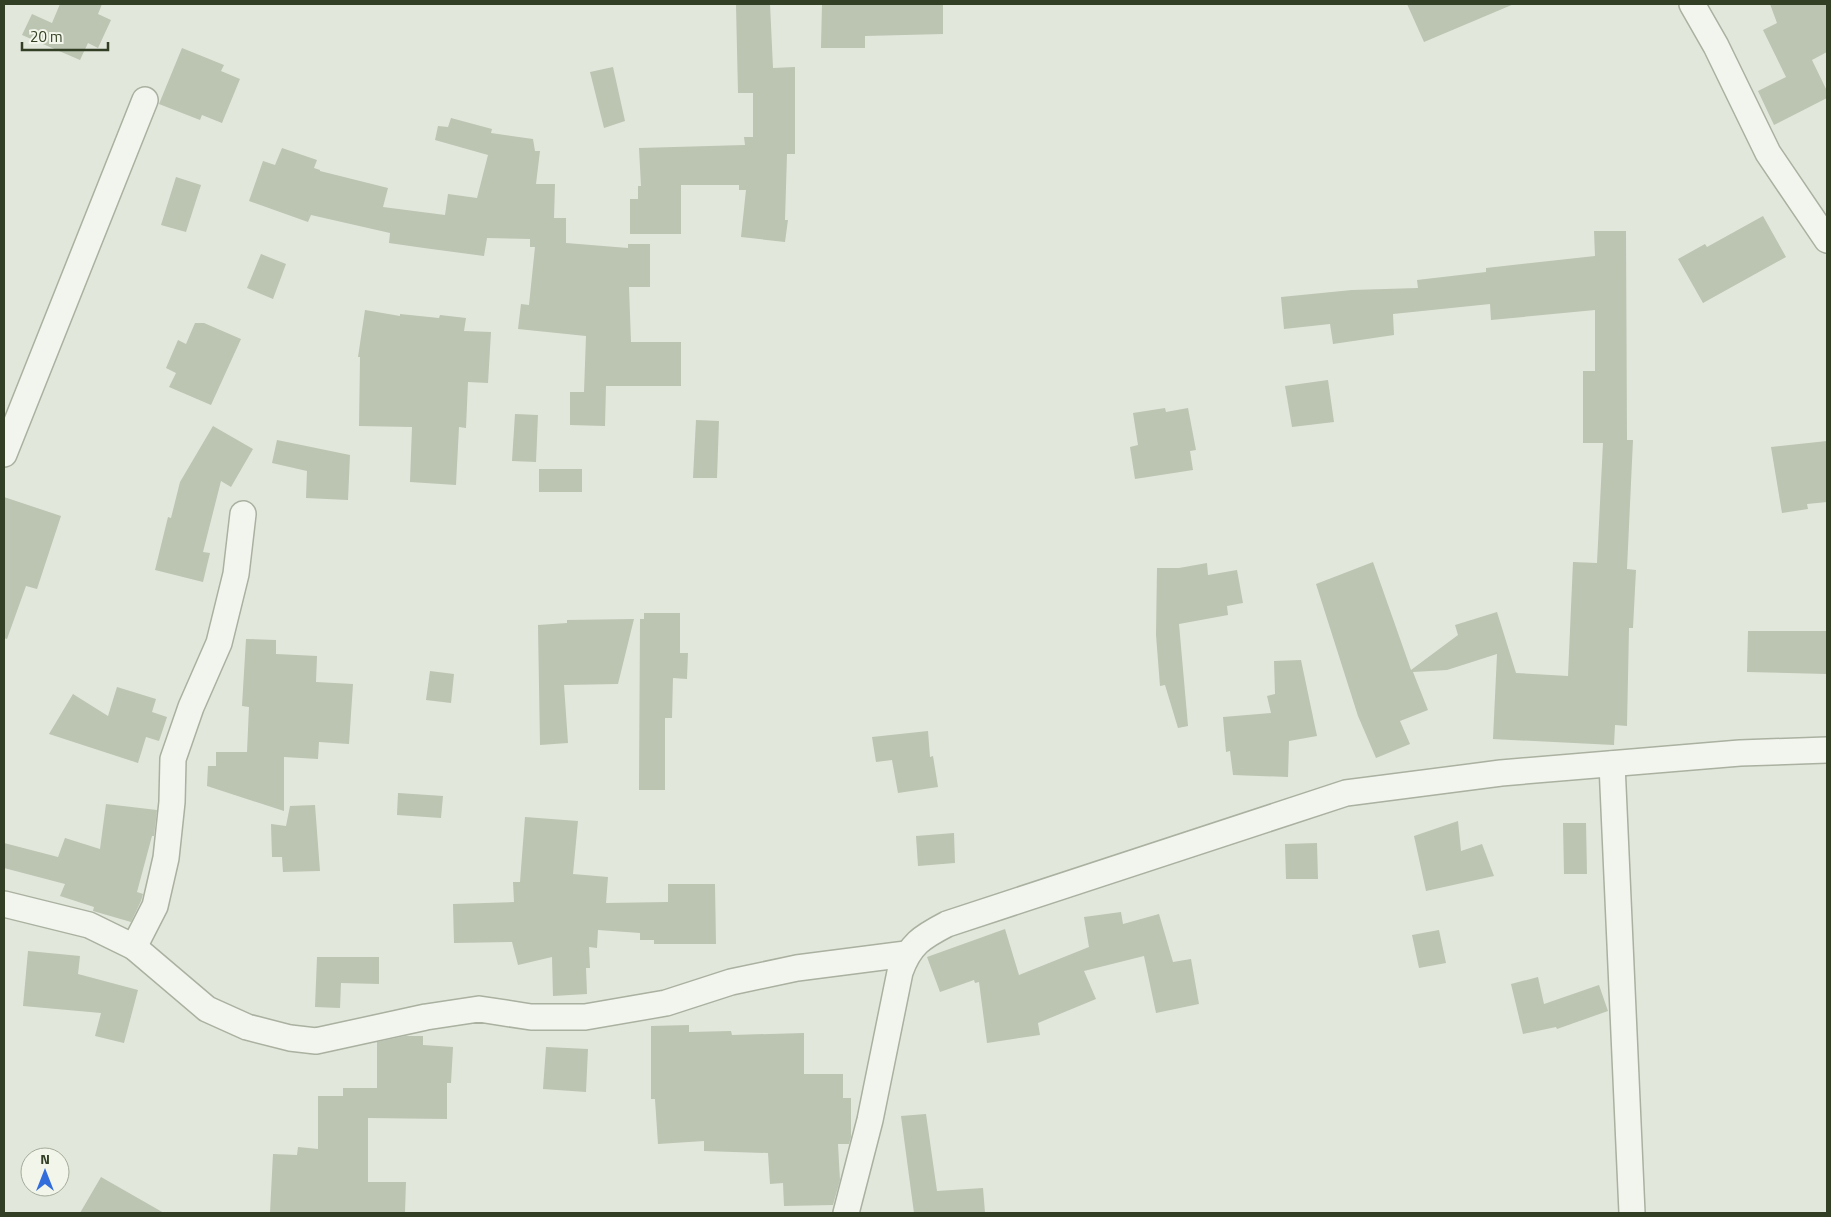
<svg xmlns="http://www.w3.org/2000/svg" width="1831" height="1217" viewBox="0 0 1831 1217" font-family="'Titillium Web',sans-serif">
  <rect width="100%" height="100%" fill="#e2e7db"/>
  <g fill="#bcc4b2">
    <path d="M 60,4 L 102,4 L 98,14 L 111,20 L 98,48 L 88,43 L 80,60 L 22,35 L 32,14 L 52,23 Z"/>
    <path d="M 770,4 L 773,68 L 795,67 L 795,154 L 787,154 L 785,220 L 788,220 L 785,242 L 741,237 L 746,190 L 739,190 L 739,185 L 681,185 L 681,234 L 630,234 L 630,199 L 638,199 L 638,186 L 641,186 L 639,148 L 745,145 L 744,137 L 753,137 L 753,93 L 738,93 L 736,5 Z"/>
    <path d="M 822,4 L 943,4 L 943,34 L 865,36 L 865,48 L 821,48 Z"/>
    <path d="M 1407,4 L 1514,4 L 1424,42 Z"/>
    <path d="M 1770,4 L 1827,4 L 1827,52 L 1812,60 L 1827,91 L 1827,98 L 1774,125 L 1758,91 L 1786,77 L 1763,30 L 1777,23 Z"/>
    <path d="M 182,48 L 224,65 L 221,71 L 240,79 L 222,123 L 202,115 L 200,120 L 159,104 Z"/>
    <path d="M 613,67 L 625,121 L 604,128 L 590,72 Z"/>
    <path d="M 451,118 L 492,129 L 491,133 L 533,139 L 535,151 L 540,151 L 536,184 L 555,184 L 554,218 L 566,218 L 566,243 L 628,248 L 628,244 L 650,244 L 650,287 L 629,287 L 631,342 L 681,342 L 681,386 L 606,386 L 605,426 L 570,425 L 570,392 L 584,392 L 586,336 L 518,329 L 521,304 L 529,305 L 535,247 L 530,247 L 530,239 L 487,238 L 484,256 L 424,248 L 389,243 L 390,233 L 311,215 L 308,222 L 249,201 L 263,161 L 275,165 L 282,148 L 317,160 L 314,168 L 320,170 L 320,171 L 388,188 L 383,207 L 445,215 L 448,194 L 477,198 L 488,155 L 435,140 L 438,126 L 448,127 Z"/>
    <path d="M 176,177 L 201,185 L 186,232 L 161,225 Z"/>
    <path d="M 1763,216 L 1786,257 L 1703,303 L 1678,259 L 1705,244 L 1707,247 Z"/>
    <path d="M 1594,231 L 1626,231 L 1627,440 L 1633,440 L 1627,569 L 1636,570 L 1633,628 L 1629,628 L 1627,726 L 1615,725 L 1614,745 L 1493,739 L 1497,654 L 1447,670 L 1413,672 L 1428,710 L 1400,721 L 1410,744 L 1376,758 L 1358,716 L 1316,584 L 1373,562 L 1411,670 L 1458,635 L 1455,625 L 1497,612 L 1516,673 L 1568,676 L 1573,562 L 1597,563 L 1603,443 L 1583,443 L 1583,371 L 1595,371 L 1595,310 L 1491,320 L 1490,304 L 1393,314 L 1394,335 L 1333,344 L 1330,324 L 1284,329 L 1281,297 L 1352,290 L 1418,288 L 1417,280 L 1486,272 L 1486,268 L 1595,256 Z"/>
    <path d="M 261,254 L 286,264 L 273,299 L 247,288 Z"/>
    <path d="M 365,310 L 400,316 L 400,314 L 439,318 L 440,315 L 466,318 L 464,331 L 491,332 L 488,383 L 468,382 L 466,428 L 459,427 L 456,485 L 410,482 L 412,427 L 359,426 L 360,357 L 358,357 Z"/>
    <path d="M 195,323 L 204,323 L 241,339 L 211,405 L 169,387 L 176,373 L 166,368 L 178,340 L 186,344 Z"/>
    <path d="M 1328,380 L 1334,422 L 1292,427 L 1285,386 Z"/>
    <path d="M 1165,408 L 1166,412 L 1188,408 L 1196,450 L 1190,451 L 1193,470 L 1135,479 L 1130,447 L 1138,445 L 1133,413 Z"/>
    <path d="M 515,414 L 538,415 L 536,462 L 512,461 Z"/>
    <path d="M 696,420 L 719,421 L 717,478 L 693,478 Z"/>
    <path d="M 213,426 L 253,449 L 231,487 L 221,481 L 203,552 L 210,553 L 203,582 L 155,570 L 168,517 L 171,518 L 180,482 Z"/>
    <path d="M 277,440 L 350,455 L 348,500 L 306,498 L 307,471 L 272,463 Z"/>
    <path d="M 1827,441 L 1827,502 L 1807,504 L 1808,509 L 1782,513 L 1771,447 Z"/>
    <rect x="539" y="469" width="43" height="23"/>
    <path d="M 4,497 L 61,516 L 37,589 L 26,586 L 7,639 L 4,638 Z"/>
    <path d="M 1207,563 L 1208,575 L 1237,570 L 1243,603 L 1227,606 L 1228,615 L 1179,624 L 1188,726 L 1178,728 L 1165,685 L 1160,686 L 1156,635 L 1157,568 L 1179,568 Z"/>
    <path d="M 644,613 L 680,613 L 680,653 L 688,653 L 687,679 L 673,678 L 672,718 L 665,718 L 665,790 L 639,790 L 640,619 L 644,619 Z"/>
    <path d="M 634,619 L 618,684 L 564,685 L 568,743 L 540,745 L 538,625 L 567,623 L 567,620 Z"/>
    <path d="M 1748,631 L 1827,631 L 1827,674 L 1747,672 Z"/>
    <path d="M 246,639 L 276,640 L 276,654 L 317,656 L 316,682 L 353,684 L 349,744 L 319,742 L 318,759 L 284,757 L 284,811 L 207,786 L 208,766 L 216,766 L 216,752 L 247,752 L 249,707 L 242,706 Z"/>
    <path d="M 1301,660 L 1317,736 L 1289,741 L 1288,777 L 1233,775 L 1230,751 L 1226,752 L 1223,717 L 1271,713 L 1267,696 L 1275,694 L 1274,661 Z"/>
    <path d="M 430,671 L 454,674 L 451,703 L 426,700 Z"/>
    <path d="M 117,687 L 156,699 L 152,712 L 167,717 L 159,741 L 146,737 L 138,763 L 49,734 L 73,694 L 108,716 Z"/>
    <path d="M 928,731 L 930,757 L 933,756 L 938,787 L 898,793 L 892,760 L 876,762 L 872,737 Z"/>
    <path d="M 398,793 L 443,796 L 441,818 L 397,815 Z"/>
    <path d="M 106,804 L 157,810 L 154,836 L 152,836 L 137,892 L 143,894 L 141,901 L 131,922 L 93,911 L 94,907 L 60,896 L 65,884 L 4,868 L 4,843 L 58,857 L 65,838 L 100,849 Z"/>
    <path d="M 315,805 L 320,871 L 283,872 L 282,857 L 272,857 L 271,824 L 286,826 L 290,806 Z"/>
    <path d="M 525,817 L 578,821 L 573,874 L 608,877 L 606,903 L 668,902 L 668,884 L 715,884 L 716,944 L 654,944 L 654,940 L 640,940 L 640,933 L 598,930 L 597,948 L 589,947 L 590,968 L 586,968 L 587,994 L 553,996 L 552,957 L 518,965 L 512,942 L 454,943 L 453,904 L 514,902 L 513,882 L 520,882 Z"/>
    <path d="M 1458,821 L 1461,851 L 1482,844 L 1494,876 L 1426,891 L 1414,836 Z"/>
    <path d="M 1563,823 L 1586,823 L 1587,874 L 1564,874 Z"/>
    <path d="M 954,833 L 955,863 L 918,866 L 916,836 Z"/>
    <path d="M 1317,843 L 1318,879 L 1286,879 L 1285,844 Z"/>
    <path d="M 1121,912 L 1123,924 L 1159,914 L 1173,962 L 1191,959 L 1199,1004 L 1156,1013 L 1144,956 L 1084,971 L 1096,999 L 1038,1023 L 1040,1035 L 987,1043 L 979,982 L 975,983 L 974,980 L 940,992 L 927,957 L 1005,929 L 1019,975 L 1089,947 L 1084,917 Z"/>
    <path d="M 1439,930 L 1446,963 L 1419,968 L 1412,935 Z"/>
    <path d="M 28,951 L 80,956 L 78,974 L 138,990 L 124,1043 L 95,1036 L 101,1013 L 23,1006 Z"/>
    <path d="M 317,957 L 379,957 L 379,984 L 341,983 L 340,1008 L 315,1007 Z"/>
    <path d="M 1538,977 L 1544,1004 L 1599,985 L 1608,1011 L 1557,1029 L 1556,1027 L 1523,1034 L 1511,984 Z"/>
    <path d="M 689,1025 L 689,1032 L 731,1031 L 732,1035 L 804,1033 L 804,1074 L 843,1074 L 843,1098 L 851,1098 L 851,1137 L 849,1144 L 838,1144 L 840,1180 L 833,1205 L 784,1206 L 783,1183 L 770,1184 L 768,1153 L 704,1151 L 704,1141 L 658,1144 L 655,1099 L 651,1099 L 651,1026 Z"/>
    <path d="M 405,1036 L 423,1036 L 423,1045 L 453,1047 L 451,1083 L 447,1083 L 447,1119 L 368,1118 L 368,1182 L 406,1182 L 405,1213 L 270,1213 L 273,1154 L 297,1155 L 298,1147 L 318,1149 L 318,1096 L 343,1096 L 343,1088 L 377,1088 L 377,1042 Z"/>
    <path d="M 546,1047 L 588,1049 L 586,1092 L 543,1089 Z"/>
    <path d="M 926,1114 L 937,1191 L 983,1188 L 985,1213 L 914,1213 L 901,1116 Z"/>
    <path d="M 101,1177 L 164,1213 L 80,1213 Z"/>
  </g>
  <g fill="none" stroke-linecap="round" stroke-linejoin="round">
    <defs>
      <g id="street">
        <path d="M 1692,4 L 1716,46 L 1768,153 L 1827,240"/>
        <path d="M 4,454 L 145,100"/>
        <path d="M 1612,764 L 1632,1213"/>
        <path d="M 4,904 L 89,925 L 134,947 L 207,1009 L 247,1027 L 290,1038 L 316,1041 L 426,1017 L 479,1009 L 531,1017 L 585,1017 L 666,1003 L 731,982 L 797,968 L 906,954"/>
        <path d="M 134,947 L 155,906 L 166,858 L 172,802 L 173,759 L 191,707 L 219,643 L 236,574 L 243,514"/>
        <path d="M 846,1213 L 870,1120 L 900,972 C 910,944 922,937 947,924 L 1346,793 L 1501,773 L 1740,753 L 1827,750"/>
      </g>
    </defs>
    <use href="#street" stroke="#aab1a0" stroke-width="28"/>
    <use href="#street" stroke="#f2f5ee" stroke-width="25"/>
  </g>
  <rect width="1831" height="1217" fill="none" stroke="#333f24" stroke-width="10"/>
  <g transform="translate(45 1172)"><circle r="24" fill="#f1f5ea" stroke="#a5ac9b"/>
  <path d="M0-4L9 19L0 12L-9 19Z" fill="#316ddb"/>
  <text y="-8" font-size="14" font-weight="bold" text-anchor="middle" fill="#333f24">N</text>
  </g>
  <path d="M22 42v8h86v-8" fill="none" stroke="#333f24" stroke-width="2.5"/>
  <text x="30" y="42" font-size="15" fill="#333f24" stroke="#f1f5ea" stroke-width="4" paint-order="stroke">20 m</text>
</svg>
